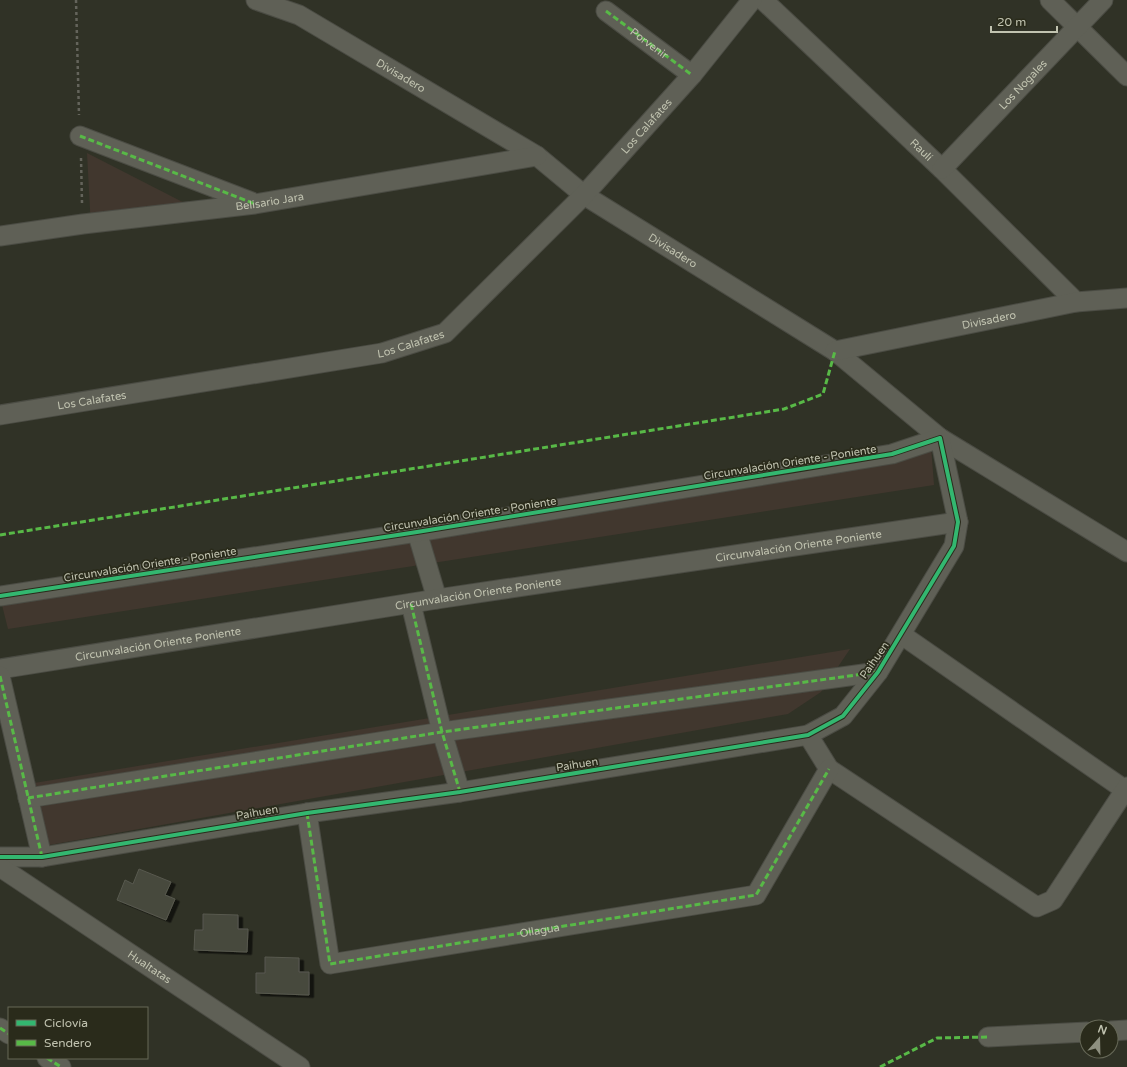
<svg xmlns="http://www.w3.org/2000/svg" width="1127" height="1067" viewBox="0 0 1127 1067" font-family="'Varela Round',sans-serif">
  <defs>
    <filter id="shadow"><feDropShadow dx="4.5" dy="2.5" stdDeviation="0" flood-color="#0009"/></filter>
  </defs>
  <rect width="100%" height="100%" fill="#303226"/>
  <g fill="#41372e">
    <path d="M 87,153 L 208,215 L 91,228 Z"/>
    <path d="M 931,446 L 934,485 L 8,629 L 0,597 Z"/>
    <path d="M 850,649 L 821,692 L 788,714 L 38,847 L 28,784 Z"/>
  </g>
  <g fill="#46483e" stroke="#58594e" filter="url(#shadow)">
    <path d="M 139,869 L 171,882 L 165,895 L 175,899 L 166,920 L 117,900 L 125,880 L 133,884 Z"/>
    <path d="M 203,914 L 238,915 L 238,929 L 248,929 L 247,952 L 194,950 L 195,930 L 203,930 Z"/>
    <path d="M 265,957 L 299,958 L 299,972 L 309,972 L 309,995 L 256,993 L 256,973 L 265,973 Z"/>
  </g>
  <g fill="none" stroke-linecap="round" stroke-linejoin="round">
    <defs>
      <g id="street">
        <path id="s1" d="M 256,0 L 299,15 L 537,156 L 584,195 L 835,351 L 940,438 L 1127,552"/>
        <path id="s2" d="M 763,0 L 942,169 L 1076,302"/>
        <path d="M 1050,0 L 1127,76"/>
        <path d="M 606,11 L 692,75"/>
        <path d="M 80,136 L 252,202"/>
        <path id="s3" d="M 942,169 L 1103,0"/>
        <path id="s4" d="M 0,236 L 83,224 L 255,204 L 537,156"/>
        <path id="s5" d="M 835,351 L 1076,302 L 1127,298"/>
        <path id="s6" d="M 0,415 L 382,353 L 445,333 L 584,195 L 692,75 L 752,0"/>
        <path d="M 417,532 L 437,599"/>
        <path d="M 0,596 L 417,532 L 892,454 L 940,438 L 958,522 L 954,546 L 878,672 L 843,716 L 808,735 L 460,792 L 307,813 L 42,857 L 0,857"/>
        <path d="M 411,604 L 442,732 L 460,792"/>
        <path d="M 902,635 L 1125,790"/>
        <path id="s7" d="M 0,669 L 437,599 L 958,522"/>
        <path d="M 0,676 L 42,857"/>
        <path d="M 808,735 L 829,769 L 1037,907 L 1053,900 L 1127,787"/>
        <path d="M 28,798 L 442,732 L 878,672"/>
        <path d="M 307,813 L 330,964 L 756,895 L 829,769"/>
        <path id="s8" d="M 0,867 L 300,1067"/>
        <path d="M 0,1028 L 9,1034"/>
        <path d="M 1111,1031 L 1127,1030"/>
        <path d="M 988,1037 L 1087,1032"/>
        <path d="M 47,1058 L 61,1067"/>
      </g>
    </defs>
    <use href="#street" stroke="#4b4c44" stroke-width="21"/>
    <g stroke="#64645b" stroke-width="2.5" stroke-dasharray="3 3" stroke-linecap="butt">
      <path d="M 76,0 L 79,115"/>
      <path d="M 81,158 L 82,203"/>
    </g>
    <use href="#street" stroke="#5f6056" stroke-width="19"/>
    <g stroke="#58b947" stroke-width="3" stroke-dasharray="6 3" stroke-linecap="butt">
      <path id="s9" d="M 606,11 L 692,75"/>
      <path d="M 80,136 L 255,204"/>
      <path d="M 0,535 L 784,409 L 823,394 L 835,351"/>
      <path d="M 411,604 L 442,732 L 460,792"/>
      <path d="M 0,676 L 42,857"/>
      <path d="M 28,798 L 442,732 L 878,672"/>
      <path id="s10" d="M 307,813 L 330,964 L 756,895 L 829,769"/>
      <path d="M 0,1028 L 9,1034"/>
      <path d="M 47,1058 L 61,1067"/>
      <path d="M 880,1067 L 937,1038 L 988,1037"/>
    </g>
    <defs>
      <path id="cycleway" d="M 0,596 L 417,532 L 892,454 L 940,438 L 958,522 L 954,546 L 878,672 L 843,716 L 808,735 L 460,792 L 307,813 L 42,857 L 0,857"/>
    </defs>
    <use href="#cycleway" stroke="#2a2b1b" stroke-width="6"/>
    <use href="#cycleway" stroke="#33b770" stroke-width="4"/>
  </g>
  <g text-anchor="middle" stroke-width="3.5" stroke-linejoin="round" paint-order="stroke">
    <g font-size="11" fill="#c1c3b0" stroke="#2a2b1b">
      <text dy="4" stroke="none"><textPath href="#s9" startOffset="54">Porvenir</textPath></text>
      <text dy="4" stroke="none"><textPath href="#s1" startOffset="164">Divisadero</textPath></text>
      <text dy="4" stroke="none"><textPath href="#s3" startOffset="117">Los Nogales</textPath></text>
      <text dy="4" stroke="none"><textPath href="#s6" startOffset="742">Los Calafates</textPath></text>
      <text dy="4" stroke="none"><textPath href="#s2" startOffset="218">Raulí</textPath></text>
      <text dy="4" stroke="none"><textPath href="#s4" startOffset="272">Belisario Jara</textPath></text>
      <text dy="4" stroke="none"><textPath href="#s1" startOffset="488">Divisadero</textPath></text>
      <text dy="4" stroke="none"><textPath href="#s5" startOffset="157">Divisadero</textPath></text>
      <text dy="4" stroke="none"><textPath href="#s6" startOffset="417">Los Calafates</textPath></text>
      <text dy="4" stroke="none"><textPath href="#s6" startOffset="93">Los Calafates</textPath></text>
      <text transform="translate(790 462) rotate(-9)" y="4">Circunvalación Oriente - Poniente</text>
      <text transform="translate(470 514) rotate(-9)" y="4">Circunvalación Oriente - Poniente</text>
      <text dy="4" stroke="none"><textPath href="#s7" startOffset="808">Circunvalación Oriente Poniente</textPath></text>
      <text transform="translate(150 564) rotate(-9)" y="4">Circunvalación Oriente - Poniente</text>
      <text dy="4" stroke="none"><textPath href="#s7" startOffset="484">Circunvalación Oriente Poniente</textPath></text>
      <text dy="4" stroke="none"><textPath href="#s7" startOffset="160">Circunvalación Oriente Poniente</textPath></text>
      <text transform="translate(874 660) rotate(-55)" y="4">Paihuen</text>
      <text transform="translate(577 764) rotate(-9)" y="4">Paihuen</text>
      <text transform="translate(257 812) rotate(-10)" y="4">Paihuen</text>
      <text dy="4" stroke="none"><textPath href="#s10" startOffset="365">Ollagua</textPath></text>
      <text dy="4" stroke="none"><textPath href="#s8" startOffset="180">Hualtatas</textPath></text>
    </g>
  </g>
  <rect x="8" y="1007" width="140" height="52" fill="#2a2b1b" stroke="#666857"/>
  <rect x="16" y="1020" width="20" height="6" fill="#33b770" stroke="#666857"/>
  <text x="44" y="1027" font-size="12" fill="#c1c3b0">Ciclovía</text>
  <rect x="16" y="1040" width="20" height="6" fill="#58b947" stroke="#666857"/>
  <text x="44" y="1047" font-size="12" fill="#c1c3b0">Sendero</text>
  <g transform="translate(1099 1039) rotate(20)"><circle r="19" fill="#2a2b1b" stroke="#666857"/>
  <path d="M0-3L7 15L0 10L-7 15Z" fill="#8e9080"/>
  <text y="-6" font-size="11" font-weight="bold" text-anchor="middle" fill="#c1c3b0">N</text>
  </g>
  <path d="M991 26v6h66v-6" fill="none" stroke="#c1c3b0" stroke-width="2"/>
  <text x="997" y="26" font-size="12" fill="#c1c3b0" stroke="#2a2b1b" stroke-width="3" paint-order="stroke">20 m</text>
</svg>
